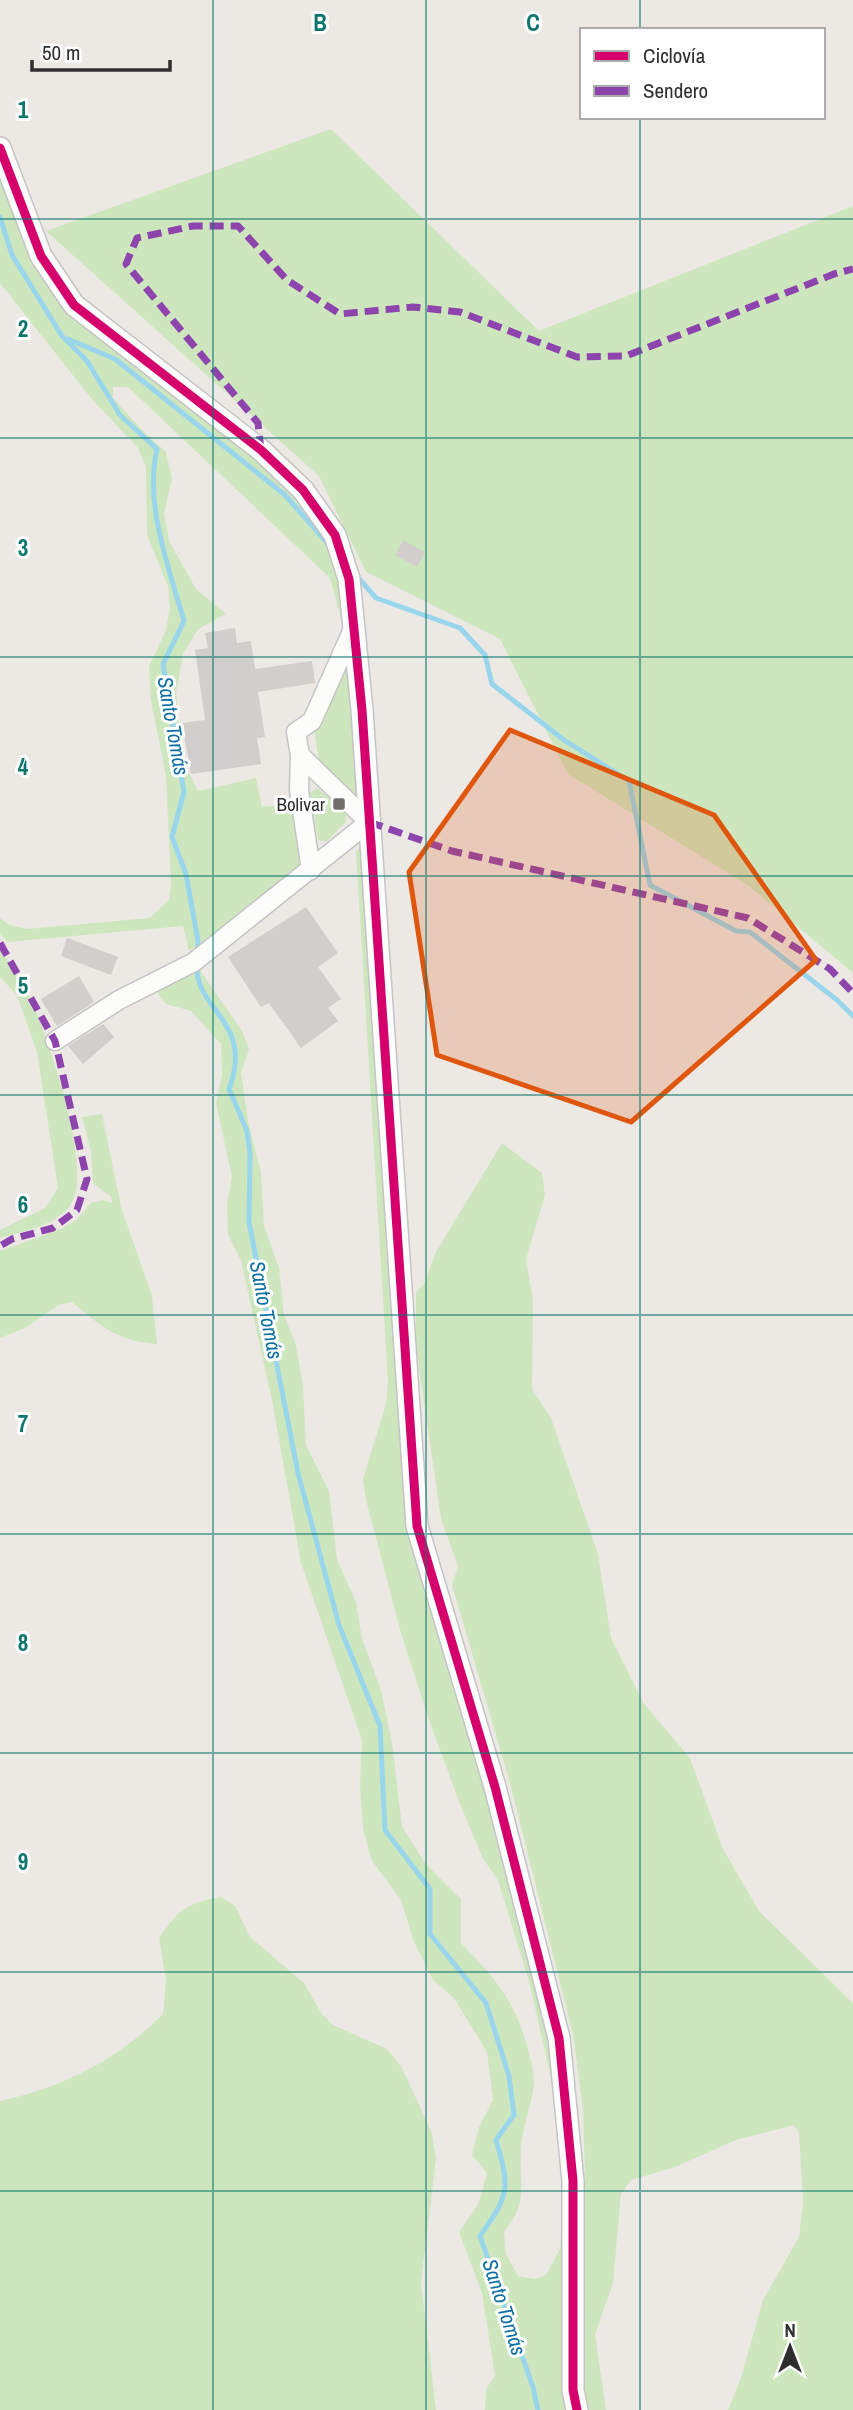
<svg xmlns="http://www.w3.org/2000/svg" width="853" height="2410" viewBox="0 0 853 2410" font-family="'Archivo Narrow',sans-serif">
  <rect width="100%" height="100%" fill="#ece8e4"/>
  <g fill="#cee6be">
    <path d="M 331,129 L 539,331 L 853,206 L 853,973 L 749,886 L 568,774 L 500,639 L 366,572 L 319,476 L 46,231 Z"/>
    <path d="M 0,177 L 73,313 L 120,354 L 163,384 L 298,491 L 337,557 L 344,629 L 330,578 L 128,387 L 113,387 L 113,398 L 143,431 L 166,452 L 172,478 L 164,514 L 169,541 L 196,589 L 226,614 L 198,629 L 183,654 L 176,693 L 183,760 L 198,791 L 256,778 L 262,807 L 294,804 L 302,847 L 301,866 L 243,914 L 189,951 L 183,926 L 8,942 L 0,934 L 0,918 L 9,925 L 27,929 L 150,918 L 169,900 L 171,883 L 166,776 L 151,700 L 149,666 L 165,633 L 170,610 L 168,586 L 147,535 L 146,467 L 138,448 L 91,398 L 0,283 Z"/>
    <path d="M 351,663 L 362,802 L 319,762 L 314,728 L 321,727 L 346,664 Z"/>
    <path d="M 317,788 L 346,812 L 346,822 L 326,842 L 318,840 L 310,793 Z"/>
    <path d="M 362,846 L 404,1482 L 548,2017 L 566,2114 L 569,2410 L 485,2410 L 486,2389 L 495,2376 L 482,2293 L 459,2232 L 479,2203 L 487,2173 L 472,2155 L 479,2127 L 493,2100 L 487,2052 L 454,1998 L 433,1980 L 414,1942 L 401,1900 L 372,1861 L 363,1829 L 360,1784 L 362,1740 L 301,1563 L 272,1400 L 241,1261 L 228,1235 L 227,1204 L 232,1177 L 216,1103 L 222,1075 L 221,1044 L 191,1011 L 166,1004 L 156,991 L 199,969 L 242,1031 L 249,1049 L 241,1073 L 248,1121 L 261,1173 L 264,1226 L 279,1268 L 284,1315 L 296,1345 L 303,1387 L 306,1445 L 329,1491 L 337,1560 L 356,1602 L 362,1639 L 381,1690 L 392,1743 L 402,1826 L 424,1862 L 461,1899 L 461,1943 C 493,1976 515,2000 527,2046 C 530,2058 534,2070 534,2083 C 532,2106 521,2129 521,2152 C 519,2188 529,2201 504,2232 L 506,2254 L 518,2276 L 535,2279 L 546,2275 L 560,2249 L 565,2177 L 560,2118 L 530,1985 L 498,1880 L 483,1859 L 458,1799 L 427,1714 L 401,1633 L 366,1500 L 363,1479 L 386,1404 L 388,1382 L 356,851 Z"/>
    <path d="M 0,950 C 8,961 18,973 24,986 C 45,1024 90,1159 74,1198 C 63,1225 24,1231 0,1238 L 0,1230 L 45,1208 L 58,1188 L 37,1052 L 17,995 L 0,977 Z"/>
    <path d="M 102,1114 L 121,1207 L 152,1296 L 157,1344 C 117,1341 102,1327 72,1302 L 59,1305 L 25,1328 L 0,1338 L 0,1251 L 61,1229 L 76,1220 L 91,1203 L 103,1200 L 112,1203 L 111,1197 L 93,1183 L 91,1151 L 82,1117 Z"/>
    <path d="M 502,1143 L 542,1173 L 545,1195 L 526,1259 L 533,1300 L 532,1389 L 551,1418 L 598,1554 L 611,1638 L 644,1704 L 690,1758 L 723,1849 L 759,1911 L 853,2003 L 853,2410 L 728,2410 L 741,2378 L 763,2300 L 799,2237 L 803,2202 L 799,2133 L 794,2125 L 736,2140 L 675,2167 L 631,2180 L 621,2194 L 613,2283 L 595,2334 L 606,2410 L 585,2410 L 581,2388 L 585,2179 L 583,2110 L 573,2034 L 510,1783 L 452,1585 L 458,1566 L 441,1519 L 416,1347 L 416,1293 L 425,1282 L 436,1252 Z"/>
    <path d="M 221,1897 L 235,1906 L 250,1937 L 304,1983 L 322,2014 L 333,2025 L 387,2049 L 402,2068 L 432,2133 L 436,2159 L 421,2282 L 436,2410 L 0,2410 L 0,2101 C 64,2087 117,2060 163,2014 L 166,1980 L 159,1938 C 178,1910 187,1903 221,1897 Z"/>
  </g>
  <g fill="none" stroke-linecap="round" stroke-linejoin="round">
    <g stroke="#99d6ec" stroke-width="5">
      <path d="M 0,217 L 12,255 L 62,336 L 87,361 L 120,415 L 157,449 C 144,504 169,568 184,621 L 163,664 L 184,792 L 172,837 L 186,874 L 198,941 L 197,955"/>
      <path d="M 68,339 L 115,359 L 285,495 L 330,546"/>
      <path d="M 355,574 L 376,598 L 460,628 L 485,655 L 492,684 L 564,740 L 629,781 L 650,885 L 736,931 L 750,932 L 837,1000 L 853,1016"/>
      <path d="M 197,965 C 194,1010 255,1021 229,1089 L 247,1131 L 250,1154 L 249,1222 L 298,1473 L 339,1625 L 380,1726 L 385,1830 L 430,1889 L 430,1934 L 486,2003 L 509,2076 L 514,2115 L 496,2140 C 510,2188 510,2194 480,2236 L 533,2387 L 538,2410"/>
    </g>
  </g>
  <g fill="#d1cecb">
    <path d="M 403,540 L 425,552 L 417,567 L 395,555 Z"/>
    <path d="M 235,628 L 237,643 L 251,641 L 255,669 L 312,661 L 315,683 L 258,692 L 265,737 L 257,738 L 261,764 L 191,774 L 182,723 L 205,720 L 195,650 L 208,648 L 205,633 Z"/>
    <path d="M 306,907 L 338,953 L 318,967 L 341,999 L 328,1008 L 338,1021 L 301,1048 L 269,1003 L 261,1007 L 228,957 Z"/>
    <path d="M 67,938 L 118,957 L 111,975 L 61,956 Z"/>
    <path d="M 79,976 L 94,1002 L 57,1026 L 41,999 Z"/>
    <path d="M 103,1024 L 114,1037 L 83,1064 L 68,1046 Z"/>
  </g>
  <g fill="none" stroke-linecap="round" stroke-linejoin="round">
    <defs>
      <g id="minor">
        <path d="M 300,755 L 299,790 L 311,870"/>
        <path d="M 55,1041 L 119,1000 L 194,962 L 369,822 L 300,755 L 296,732 L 312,721 L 354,627"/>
      </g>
      <path id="tertiary" d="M 0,148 L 41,256 L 74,305 L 261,450 L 303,490 L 335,535 L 349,579 L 362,710 L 417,1526 L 495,1787 L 559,2038 L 573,2181 L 573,2390 L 577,2410"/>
    </defs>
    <use href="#minor" stroke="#c5c4c5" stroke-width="21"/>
    <use href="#tertiary" stroke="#c5c4c5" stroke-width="24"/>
    <use href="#minor" stroke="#fcfcfb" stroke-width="18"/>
    <use href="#tertiary" stroke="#fcfcfb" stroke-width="21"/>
    <g stroke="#8e44ad" stroke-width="7" stroke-dasharray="14 7" stroke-linecap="butt">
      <path d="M 261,450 L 258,423 L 126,264 L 137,238 L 193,226 L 238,226 L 287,280 L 340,314 L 413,307 L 460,312 L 577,357 L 626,356 L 834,274 L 853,269"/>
      <path d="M 369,822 L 452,851 L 748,918 L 830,969 L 853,993"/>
      <path d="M 0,943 L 55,1041 L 87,1179 L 77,1210 L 53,1228 L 12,1239 L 0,1246"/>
    </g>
    <defs>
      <path id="cycleway" d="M 0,148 L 41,256 L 74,305 L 261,450 L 303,490 L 335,535 L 349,579 L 362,710 L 417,1526 L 495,1787 L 559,2038 L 573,2181 L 573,2390 L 577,2410"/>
    </defs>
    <use href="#cycleway" stroke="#fff" stroke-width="13"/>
    <use href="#cycleway" stroke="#d6006c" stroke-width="9"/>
  </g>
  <path fill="#df570e" fill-opacity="0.2" stroke="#df570e" stroke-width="5" stroke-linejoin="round" d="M 510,730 L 714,815 L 816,960 L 631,1122 L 437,1055 L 409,872 Z"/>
  <path fill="none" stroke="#0f766e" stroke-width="2" stroke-opacity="0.55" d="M 213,0 L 213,2410M 426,0 L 426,2410M 640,0 L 640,30M 640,117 L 640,2410M 0,219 L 853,219M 0,438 L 853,438M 0,657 L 853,657M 0,876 L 853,876M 0,1095 L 853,1095M 0,1315 L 853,1315M 0,1534 L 853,1534M 0,1753 L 853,1753M 0,1972 L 853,1972M 0,2191 L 853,2191"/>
  <rect fill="#706f6e" stroke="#fff" stroke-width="2.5" x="332" y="797" width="14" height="14" rx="3.5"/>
  <g text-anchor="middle" stroke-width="6" stroke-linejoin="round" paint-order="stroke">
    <g font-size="19" fill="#2e2e2e" stroke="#fff" text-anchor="end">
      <text x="325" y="811">Bolivar</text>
    </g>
    <g font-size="21" font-style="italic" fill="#0d6fa3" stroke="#fff">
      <text transform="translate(173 726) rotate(80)" y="7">Santo Tomás</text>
      <text transform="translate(266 1310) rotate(79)" y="7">Santo Tomás</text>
      <text transform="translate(504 2307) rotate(72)" y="7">Santo Tomás</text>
    </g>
  </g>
  <g font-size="23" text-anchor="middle" font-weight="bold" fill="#0f766e" stroke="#fff" stroke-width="6" stroke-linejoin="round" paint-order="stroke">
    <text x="320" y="31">B</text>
    <text x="533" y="31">C</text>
    <text x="23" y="118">1</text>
    <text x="23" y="337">2</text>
    <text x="23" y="556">3</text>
    <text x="23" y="775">4</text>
    <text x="23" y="994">5</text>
    <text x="23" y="1213">6</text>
    <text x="23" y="1432">7</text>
    <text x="23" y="1651">8</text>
    <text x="23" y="1870">9</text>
  </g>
  <rect x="580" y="28" width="245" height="91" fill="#ffffff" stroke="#ababab" stroke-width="2"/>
  <rect x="594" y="51" width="35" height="10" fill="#d6006c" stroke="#ababab" stroke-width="2"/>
  <text x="643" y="63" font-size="21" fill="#2e2e2e">Ciclovía</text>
  <rect x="594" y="86" width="35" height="10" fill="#8e44ad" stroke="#ababab" stroke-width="2"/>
  <text x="643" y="98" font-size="21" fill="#2e2e2e">Sendero</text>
  <g transform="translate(790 2347)" stroke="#ffffff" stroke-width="5" paint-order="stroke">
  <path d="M0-5L12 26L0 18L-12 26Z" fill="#2e2e2e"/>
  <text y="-10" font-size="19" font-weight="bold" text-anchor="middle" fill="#2e2e2e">N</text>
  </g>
  <path d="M32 60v10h138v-10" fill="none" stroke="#2e2e2e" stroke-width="3.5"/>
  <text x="42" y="60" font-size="21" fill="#2e2e2e" stroke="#ffffff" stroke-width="5" paint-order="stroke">50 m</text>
</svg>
